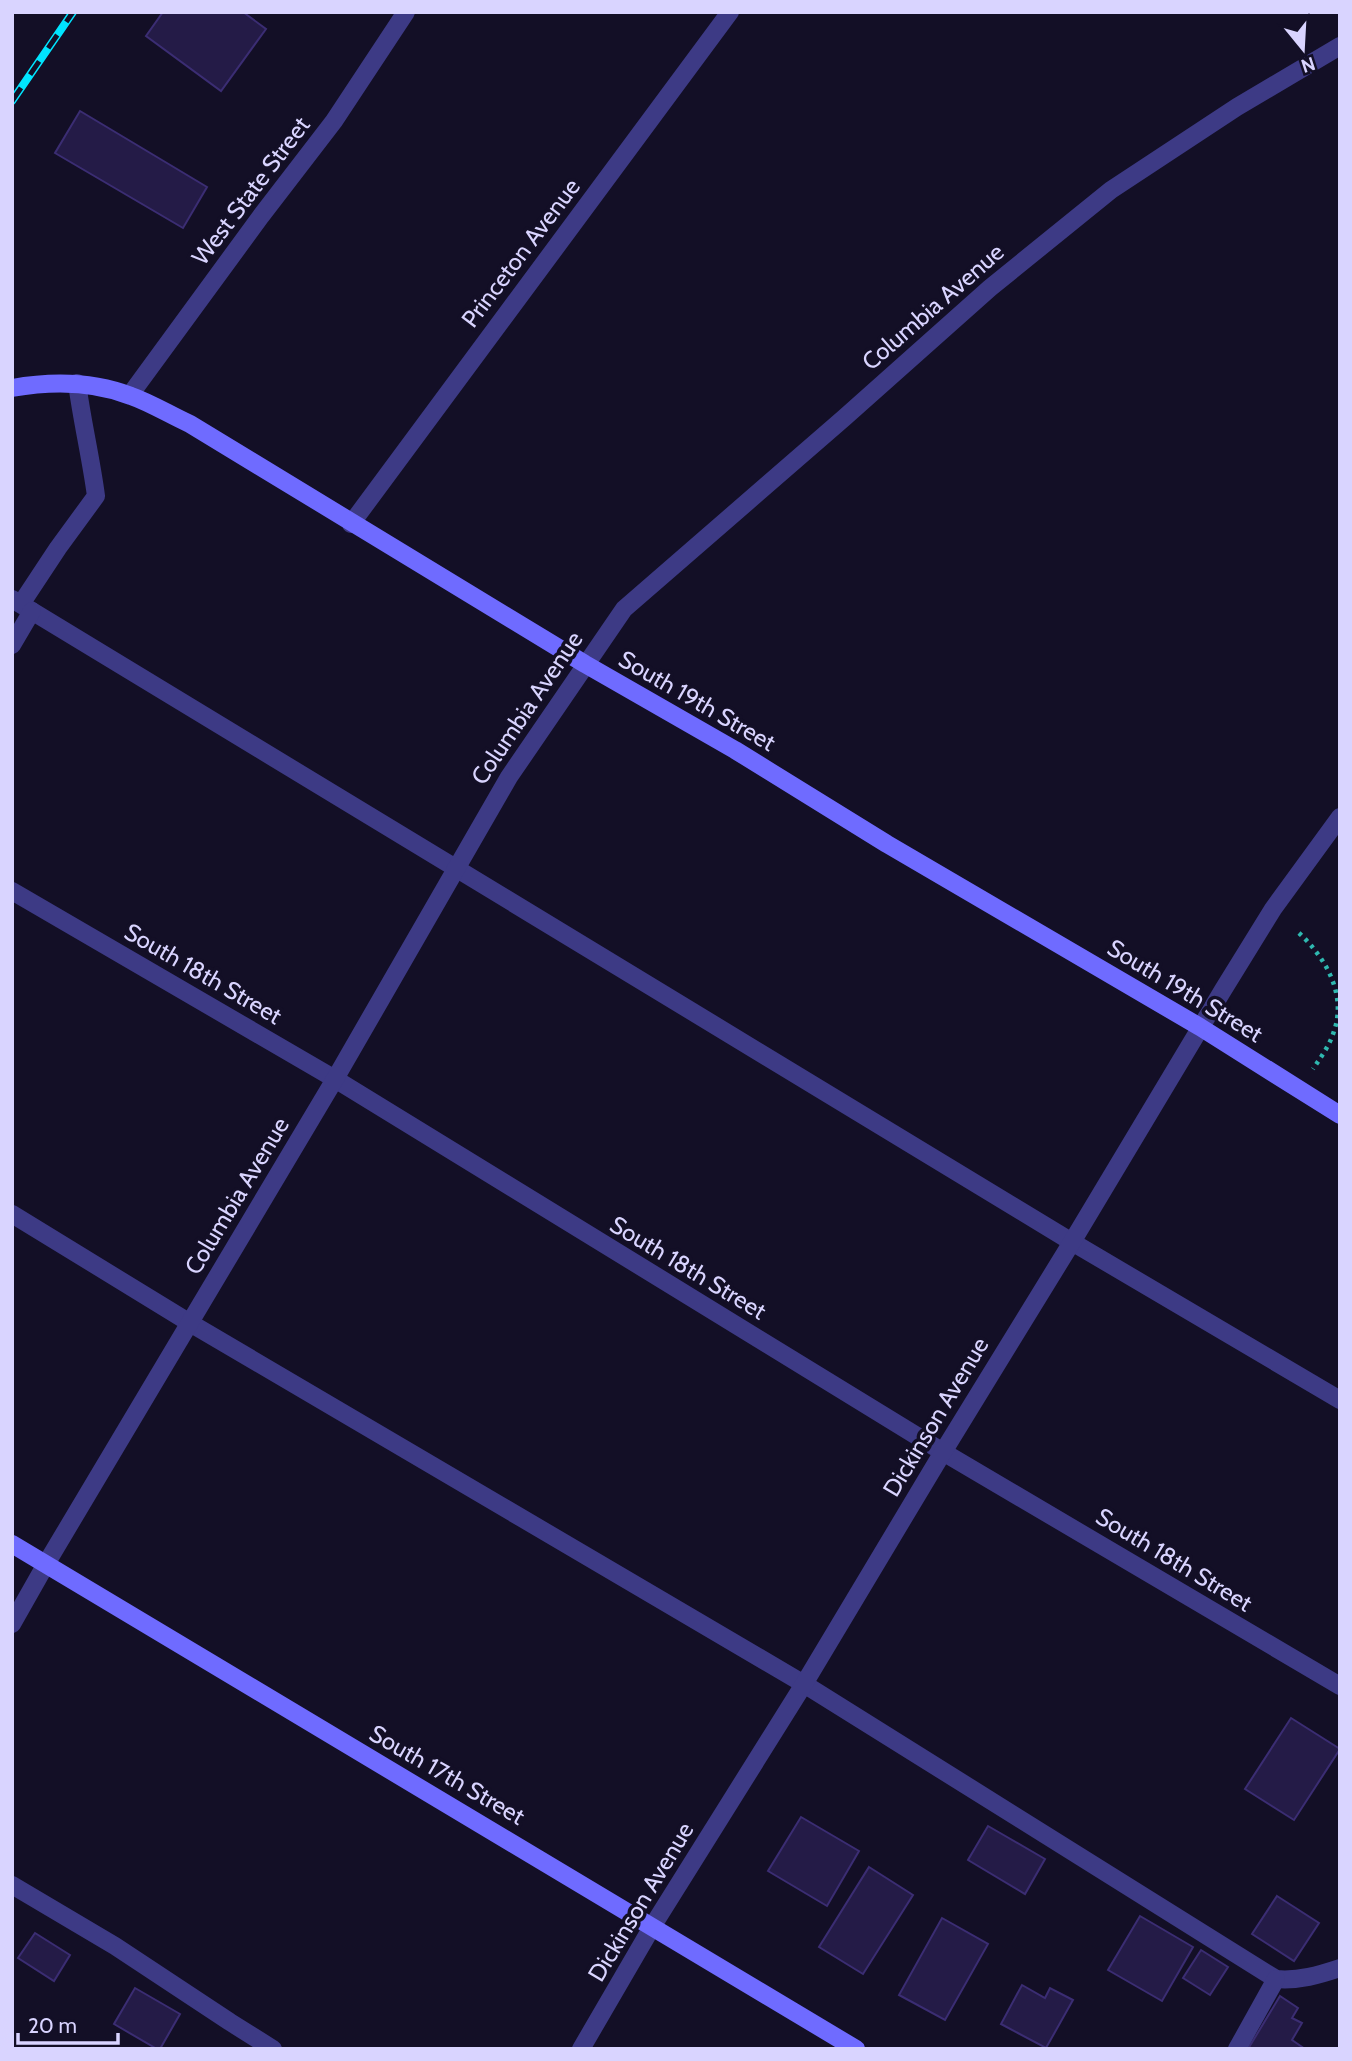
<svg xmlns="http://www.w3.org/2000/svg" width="1352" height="2061" viewBox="0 0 1352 2061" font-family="Cabin,sans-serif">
  <rect width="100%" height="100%" fill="#130f26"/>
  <g fill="#241b47" stroke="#3b2d73" stroke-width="2">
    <path d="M 163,12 L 243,12 L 266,29 L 221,91 L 146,36 Z"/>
    <path d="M 80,111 L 207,187 L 183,228 L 55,153 Z"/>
    <path d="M 1291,1718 L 1340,1749 L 1294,1820 L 1245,1789 Z"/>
    <path d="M 801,1817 L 859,1851 L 827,1906 L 768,1871 Z"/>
    <path d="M 988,1826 L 1045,1859 L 1025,1894 L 968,1860 Z"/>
    <path d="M 869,1867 L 913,1895 L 863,1974 L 819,1947 Z"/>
    <path d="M 1277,1896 L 1319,1923 L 1294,1961 L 1252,1934 Z"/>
    <path d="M 1140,1916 L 1193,1947 L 1162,2001 L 1108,1970 Z"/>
    <path d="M 942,1918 L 988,1944 L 945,2020 L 899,1995 Z"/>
    <path d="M 35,1933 L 70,1955 L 54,1981 L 18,1958 Z"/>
    <path d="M 1201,1950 L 1228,1967 L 1210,1995 L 1183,1978 Z"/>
    <path d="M 1022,1985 L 1045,1998 L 1050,1988 L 1073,2000 L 1046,2048 L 1001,2024 Z"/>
    <path d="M 135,1988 L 180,2014 L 160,2049 L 157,2049 L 114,2024 Z"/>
    <path d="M 1280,1996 L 1298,2008 L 1292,2018 L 1302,2023 L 1292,2040 L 1305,2049 L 1248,2049 Z"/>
  </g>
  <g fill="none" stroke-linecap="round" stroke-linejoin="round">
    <path stroke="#2fb8b0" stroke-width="4.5" stroke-dasharray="3.5 5" stroke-linecap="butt" d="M 1299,933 C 1325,957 1347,994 1334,1031 C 1330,1045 1321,1057 1313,1069"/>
    <g stroke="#3d3a85" stroke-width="18">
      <path d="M 130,395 L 261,216 L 334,121 L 406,12"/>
      <path d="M 12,599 L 1072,1242 L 1340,1400"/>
      <path d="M 21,604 L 58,548 L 96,496 C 91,458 82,421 77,383"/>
      <path d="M 12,645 L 32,611"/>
      <path d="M 12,1214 L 190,1323 L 804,1684 L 1276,1979 C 1299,1981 1319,1975 1340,1968"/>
      <path d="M 12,1885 L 115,1946 L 230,2022 L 273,2049"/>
      <path d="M 1237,2049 L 1276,1979"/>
    </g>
    <g stroke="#3d3a85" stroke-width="18">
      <path d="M 351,524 L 730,12"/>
      <path d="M 12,891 L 335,1079 L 943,1452 L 1340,1686"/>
      <path d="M 12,1624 L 46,1564 L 335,1079 L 509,777 L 624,609 L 844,418 L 990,288 L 1111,190 L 1237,107 L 1340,46"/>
      <path d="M 581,2049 L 652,1927 L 804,1684 L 943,1452 L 1072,1242 L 1223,990 L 1273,909 L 1340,817"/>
    </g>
    <g stroke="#6f6bff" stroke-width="18">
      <path d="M 12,388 C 52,381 92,381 131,396 C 151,403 170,415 190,424 L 585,664 L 735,750 L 887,844 L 1200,1027 L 1340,1115"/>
      <path d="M 12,1544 L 856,2049"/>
    </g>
    <defs>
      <path id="rail" d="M 12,101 L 73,12"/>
    </defs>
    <use href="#rail" stroke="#00e5ff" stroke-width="8"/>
    <use href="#rail" stroke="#130f26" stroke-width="5" stroke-dasharray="16" stroke-linecap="butt"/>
  </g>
  <g text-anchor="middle" stroke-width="7" stroke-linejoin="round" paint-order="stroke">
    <g font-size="24" fill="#d9d4ff" stroke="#130f26">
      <text transform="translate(251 191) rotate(-53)" y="8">West State Street</text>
      <text transform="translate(521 253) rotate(-53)" y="8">Princeton Avenue</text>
      <text transform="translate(933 307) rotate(-41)" y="8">Columbia Avenue</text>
      <text transform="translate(697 701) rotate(30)" y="8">South 19th Street</text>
      <text transform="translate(527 708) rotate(-56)" y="8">Columbia Avenue</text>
      <text transform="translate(203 974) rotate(30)" y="8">South 18th Street</text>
      <text transform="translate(1185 991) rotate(31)" y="8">South 19th Street</text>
      <text transform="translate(237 1196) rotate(-59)" y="8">Columbia Avenue</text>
      <text transform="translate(688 1268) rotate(31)" y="8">South 18th Street</text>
      <text transform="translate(936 1417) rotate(-59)" y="8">Dickinson Avenue</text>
      <text transform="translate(1174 1560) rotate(31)" y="8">South 18th Street</text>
      <text transform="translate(447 1775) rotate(30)" y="8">South 17th Street</text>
      <text transform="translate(641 1902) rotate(-59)" y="8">Dickinson Avenue</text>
    </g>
  </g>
  <rect width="1352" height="2061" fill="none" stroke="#d9d4ff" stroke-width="28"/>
  <g transform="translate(1303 49) rotate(162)" stroke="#130f26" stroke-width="5" paint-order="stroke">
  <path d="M0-5L12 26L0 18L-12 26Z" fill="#d9d4ff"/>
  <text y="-10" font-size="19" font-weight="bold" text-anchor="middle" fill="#d9d4ff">N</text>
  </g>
  <path d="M18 2033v10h100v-10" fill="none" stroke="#d9d4ff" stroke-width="3.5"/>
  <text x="28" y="2033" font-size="21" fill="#d9d4ff" stroke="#130f26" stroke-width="5" paint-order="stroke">20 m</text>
</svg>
